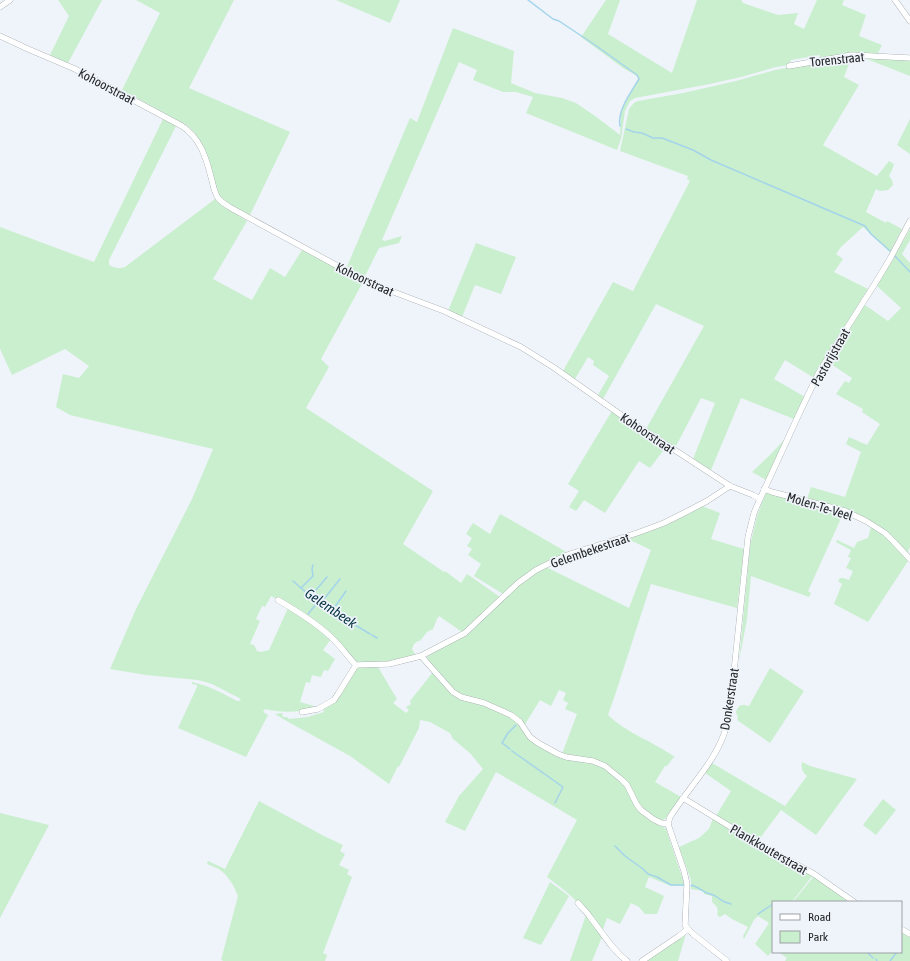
<svg xmlns="http://www.w3.org/2000/svg" width="910" height="961" viewBox="0 0 910 961" font-family="'Asap Condensed',sans-serif">
  <rect width="100%" height="100%" fill="#eef4fa"/>
  <g fill="#caefce">
    <path d="M 58,0 L 102,0 L 68,63 L 50,55 L 69,16 Z"/>
    <path d="M 136,0 L 234,0 L 189,88 L 290,132 L 249,217 L 228,204 L 219,196 L 201,142 L 195,133 L 188,126 L 122,90 L 160,13 Z"/>
    <path d="M 336,0 L 400,0 L 390,23 Z"/>
    <path d="M 606,0 L 620,0 L 608,34 L 672,73 L 697,0 L 741,0 L 743,3 L 778,15 L 798,13 L 794,24 L 804,29 L 817,0 L 844,0 L 842,5 L 866,15 L 859,36 L 882,45 L 877,55 L 819,60 L 820,55 L 791,60 L 789,65 L 776,67 L 741,77 L 710,84 L 635,98 L 630,101 L 625,111 L 621,139 L 617,150 L 526,113 L 533,97 L 516,92 L 503,92 L 473,80 L 477,70 L 459,62 L 382,240 L 385,241 L 402,236 L 399,243 L 379,248 L 364,278 L 346,269 L 410,118 L 417,122 L 453,28 L 514,51 L 511,83 L 535,93 L 562,98 L 576,103 L 595,116 L 620,135 L 621,111 L 639,77 L 623,68 L 581,37 Z"/>
    <path d="M 852,56 L 844,77 L 859,85 L 823,145 L 877,176 L 889,161 L 894,164 L 892,170 L 889,176 L 892,180 L 893,185 L 888,190 L 880,191 L 876,189 L 866,212 L 886,223 L 887,221 L 902,229 L 890,252 L 863,227 L 841,247 L 836,254 L 843,259 L 834,272 L 868,289 L 827,354 L 814,378 L 785,360 L 774,379 L 805,397 L 794,419 L 741,398 L 711,470 L 693,459 L 715,403 L 701,398 L 675,448 L 646,429 L 704,326 L 656,304 L 603,399 L 598,395 L 609,376 L 593,365 L 594,361 L 588,357 L 575,379 L 563,371 L 613,282 L 633,291 L 690,181 L 687,179 L 688,176 L 620,151 L 629,109 L 634,103 L 638,101 L 683,93 L 736,81 L 775,70 Z"/>
    <path d="M 859,56 L 910,59 L 910,76 Z"/>
    <path d="M 163,119 L 176,126 L 109,260 L 109,265 C 115,268 118,269 125,267 L 215,199 L 221,204 L 247,221 L 213,279 L 252,300 L 270,268 L 285,277 L 302,250 L 363,282 L 321,359 L 329,367 L 306,408 L 433,491 L 403,544 L 444,572 L 445,571 L 461,583 L 467,574 L 500,597 L 462,632 L 439,616 L 437,619 L 433,629 L 427,632 L 420,641 L 418,641 L 414,644 L 412,649 L 416,656 L 388,663 L 358,663 L 355,661 L 338,641 L 289,605 L 271,596 L 265,607 L 262,606 L 256,619 L 260,621 L 250,644 L 254,645 L 257,651 L 261,652 L 269,650 L 288,608 L 303,618 L 331,639 L 323,650 L 335,659 L 328,671 L 324,670 L 321,677 L 312,675 L 310,683 L 306,682 L 300,702 L 314,706 L 315,708 L 314,709 C 298,712 281,713 265,709 L 263,712 L 268,715 L 246,757 L 178,728 L 197,687 L 197,685 L 192,684 L 192,682 C 210,686 222,693 237,701 L 239,701 L 241,699 L 212,684 L 198,680 L 146,675 L 110,669 L 136,609 L 192,499 L 213,449 L 70,415 L 56,407 L 63,374 L 79,378 L 89,366 L 65,349 L 12,375 L 0,349 L 0,227 L 94,262 Z"/>
    <path d="M 910,119 L 910,154 L 897,145 Z"/>
    <path d="M 910,229 L 910,240 L 902,254 L 910,263 L 910,547 L 907,554 C 896,544 886,532 875,524 C 855,509 830,505 807,499 L 811,487 L 845,497 L 861,452 L 846,444 L 849,437 L 867,445 L 880,424 L 862,412 L 863,409 L 836,394 L 845,381 L 849,383 L 852,378 L 828,362 L 865,305 L 888,321 L 901,308 L 877,286 Z"/>
    <path d="M 476,243 L 516,257 L 501,294 L 475,285 L 462,317 L 448,311 Z"/>
    <path d="M 612,411 L 666,447 L 650,468 L 639,461 L 605,513 L 584,500 L 576,511 L 569,507 L 579,491 L 568,484 Z"/>
    <path d="M 785,439 L 766,480 L 752,472 L 770,455 Z"/>
    <path d="M 766,493 L 841,512 L 843,514 L 808,591 L 811,593 L 809,597 L 751,576 L 747,619 L 739,661 L 750,546 L 757,516 Z"/>
    <path d="M 702,506 L 720,513 L 711,539 L 744,549 L 737,608 L 651,584 L 615,695 L 608,715 C 626,733 654,742 675,757 L 673,758 L 667,766 L 665,766 L 655,782 L 681,797 L 666,818 L 661,821 L 646,812 L 639,803 L 631,787 L 618,773 L 615,775 L 625,785 L 645,816 L 666,829 L 685,886 L 671,886 L 649,877 L 645,887 L 664,896 L 657,914 L 645,914 L 639,907 L 631,903 L 620,924 L 607,918 L 602,932 C 585,908 571,894 547,877 L 577,820 L 496,772 L 465,831 L 445,822 L 459,796 L 483,769 L 470,753 L 453,739 L 450,733 L 430,722 L 420,720 L 419,728 L 399,767 L 398,766 L 389,784 L 350,756 L 283,719 L 275,714 L 282,713 L 283,717 L 287,717 L 289,719 L 308,717 L 324,712 L 323,709 L 338,699 L 341,694 L 356,668 L 359,667 L 378,667 L 397,699 L 393,703 L 406,713 L 409,710 L 406,707 L 411,704 L 410,701 L 433,672 L 449,692 L 489,707 L 516,721 L 524,732 L 558,756 L 588,758 L 562,754 L 577,714 L 565,709 L 568,703 L 563,700 L 566,693 L 559,690 L 551,706 L 540,700 L 524,726 L 518,717 L 500,707 L 466,696 L 456,692 L 428,660 L 427,656 L 453,642 L 516,588 L 536,573 L 546,567 L 629,608 L 651,550 L 628,539 L 666,525 Z"/>
    <path d="M 500,514 L 511,520 L 568,553 L 554,558 L 533,569 L 503,594 L 474,576 L 481,564 L 468,555 L 472,549 L 467,546 L 472,538 L 466,534 L 473,523 L 490,534 Z"/>
    <path d="M 871,527 L 889,540 L 908,561 L 868,622 L 834,604 L 842,584 L 838,581 L 840,578 L 843,578 L 849,580 L 853,571 L 846,568 L 851,558 L 848,557 L 851,550 L 836,542 L 837,540 L 854,548 L 857,542 L 868,538 Z"/>
    <path d="M 770,668 L 804,691 L 770,743 L 737,720 L 738,718 L 736,712 C 739,704 742,704 749,706 Z"/>
    <path d="M 802,762 L 810,766 L 857,779 L 816,835 L 781,810 L 758,841 L 716,816 L 731,791 L 705,773 L 712,763 L 785,806 L 807,776 C 802,772 801,768 802,762 Z"/>
    <path d="M 883,799 L 896,810 L 876,835 L 863,825 Z"/>
    <path d="M 259,801 L 324,836 L 343,845 L 340,851 L 345,854 L 339,865 L 349,870 L 347,874 L 352,877 L 323,953 L 327,955 L 325,961 L 224,961 L 221,960 L 238,896 L 233,885 L 226,875 L 219,869 L 207,864 L 208,861 L 225,869 Z"/>
    <path d="M 0,813 L 49,825 L 0,918 Z"/>
    <path d="M 713,818 L 813,875 L 792,902 L 773,902 L 773,950 L 768,956 L 755,944 L 769,923 L 758,916 L 754,920 L 744,939 L 743,936 L 748,927 L 732,919 L 725,914 L 720,917 L 717,915 C 719,909 717,906 712,902 L 712,896 L 704,894 L 703,891 L 691,889 L 691,880 L 679,847 L 699,838 L 709,829 Z"/>
    <path d="M 814,876 L 851,902 L 793,902 Z"/>
    <path d="M 550,882 L 569,896 L 541,945 L 523,938 Z"/>
    <path d="M 586,915 L 602,937 L 592,961 L 570,961 Z"/>
    <path d="M 901,931 L 910,935 L 910,961 L 785,961 L 787,958 L 778,952 L 901,952 Z"/>
    <path d="M 686,934 L 678,961 L 646,961 Z"/>
  </g>
  <g fill="none" stroke-linecap="round" stroke-linejoin="round">
    <g stroke="#a4d4ea" stroke-width="1.5">
      <path d="M 528,0 L 553,19 L 559,21 L 595,45 L 637,75 L 639,79 C 631,92 617,111 620,126"/>
      <path d="M 626,129 L 634,132 L 642,133 L 653,138 L 662,138 L 693,150 L 711,160 L 865,226 L 871,234 L 890,251"/>
      <path d="M 895,256 L 910,272"/>
      <path d="M 293,581 L 317,602 L 370,634"/>
      <path d="M 301,588 L 313,576 L 312,569 L 313,565"/>
      <path d="M 310,597 L 327,577"/>
      <path d="M 320,604 L 340,579"/>
      <path d="M 332,611 L 346,591"/>
      <path d="M 308,614 L 317,603"/>
      <path d="M 372,635 L 377,638"/>
      <path d="M 510,749 L 502,743 L 508,733 L 516,725"/>
      <path d="M 512,751 L 563,787 L 555,803"/>
      <path d="M 615,846 L 625,856 L 643,869 L 648,874 L 657,877 L 671,885 L 685,885"/>
      <path d="M 691,886 L 692,885 C 698,887 702,891 707,893 C 710,894 714,895 717,897 C 723,901 722,902 731,904"/>
      <path d="M 758,914 L 773,904"/>
      <path d="M 867,952 L 873,958"/>
      <path d="M 876,959 L 877,961"/>
      <path d="M 890,961 L 897,952"/>
    </g>
    <defs>
      <g id="minor">
        <path d="M 895,0 L 910,21"/>
        <path d="M 0,7 L 10,0"/>
        <path d="M 0,36 L 28,49 L 75,69 L 182,126 C 200,138 206,157 211,177 C 213,184 214,192 218,198 C 221,202 226,205 231,208 L 367,282 L 444,311 L 521,347 L 553,367 L 624,417 L 730,486 L 753,495 L 760,499"/>
        <path d="M 789,66 L 852,55 L 910,58"/>
        <path d="M 764,489 L 772,492 L 845,511 L 866,521 L 885,533 L 894,542 L 910,559"/>
        <path d="M 278,600 C 297,611 320,625 335,641 C 342,648 348,657 356,665 L 389,664 L 421,656 L 465,633 L 518,583 L 536,570 L 554,561 L 570,554 L 637,533 L 664,523 L 686,512 L 707,501 L 730,486"/>
        <path d="M 421,656 L 453,692 L 461,697 L 484,703 L 511,715 L 520,722 L 530,737 L 538,743 L 558,754 L 566,757 L 593,761 L 605,766 L 622,780 L 627,785 L 637,805 L 641,810 L 653,819 L 661,823 L 668,824"/>
        <path d="M 302,712 L 318,709 L 334,700 L 338,694 L 356,665"/>
        <path d="M 683,798 L 757,843 L 814,874 L 854,902"/>
        <path d="M 578,903 C 582,908 587,912 590,917 C 602,932 612,950 627,961"/>
        <path d="M 901,929 L 910,934"/>
        <path d="M 642,961 L 679,936 L 688,929"/>
        <path d="M 727,961 L 693,934 L 688,929 L 685,925 L 687,884 L 684,871 L 670,830 L 668,824 L 670,817 C 686,791 714,763 724,734 C 727,726 729,718 730,710 L 748,537 L 754,513 L 760,499 L 799,414 L 819,372 L 876,282 L 891,257 L 910,221"/>
      </g>
    </defs>
    <use href="#minor" stroke="#8f9499" stroke-width="6"/>
    <use href="#minor" stroke="#fff" stroke-width="5.5"/>
  </g>
  <g text-anchor="middle" stroke-width="3.5" stroke-linejoin="round" paint-order="stroke">
    <g font-size="13" fill="#232527" stroke="#eef4fa">
      <text transform="translate(837 59) rotate(-6)" y="5">Torenstraat</text>
      <text transform="translate(107 86) rotate(28)" y="5">Kohoorstraat</text>
      <text transform="translate(365 279) rotate(25)" y="5">Kohoorstraat</text>
      <text transform="translate(830 357) rotate(-60)" y="5">Pastorijstraat</text>
      <text transform="translate(648 433) rotate(34)" y="5">Kohoorstraat</text>
      <text transform="translate(820 506) rotate(17)" y="5">Molen-Te-Veel</text>
      <text transform="translate(590 550) rotate(-19)" y="5">Gelembekestraat</text>
      <text transform="translate(729 699) rotate(-81)" y="5">Donkerstraat</text>
      <text transform="translate(769 849) rotate(30)" y="5">Plankkouterstraat</text>
    </g>
    <g font-size="14" font-style="italic" fill="#063242" stroke="#eef4fa">
      <text transform="translate(331 608) rotate(34)" y="5">Gelembeek</text>
    </g>
  </g>
  <rect x="772" y="901" width="130" height="52" fill="#eef4fa" stroke="#9da1a6"/>
  <rect x="780" y="914" width="20" height="6" fill="#ffffff" stroke="#9da1a6"/>
  <text x="808" y="921" font-size="12" fill="#232527">Road</text>
  <rect x="780" y="931" width="20" height="12" fill="#caefce" stroke="#9da1a6"/>
  <text x="808" y="941" font-size="12" fill="#232527">Park</text>
</svg>
